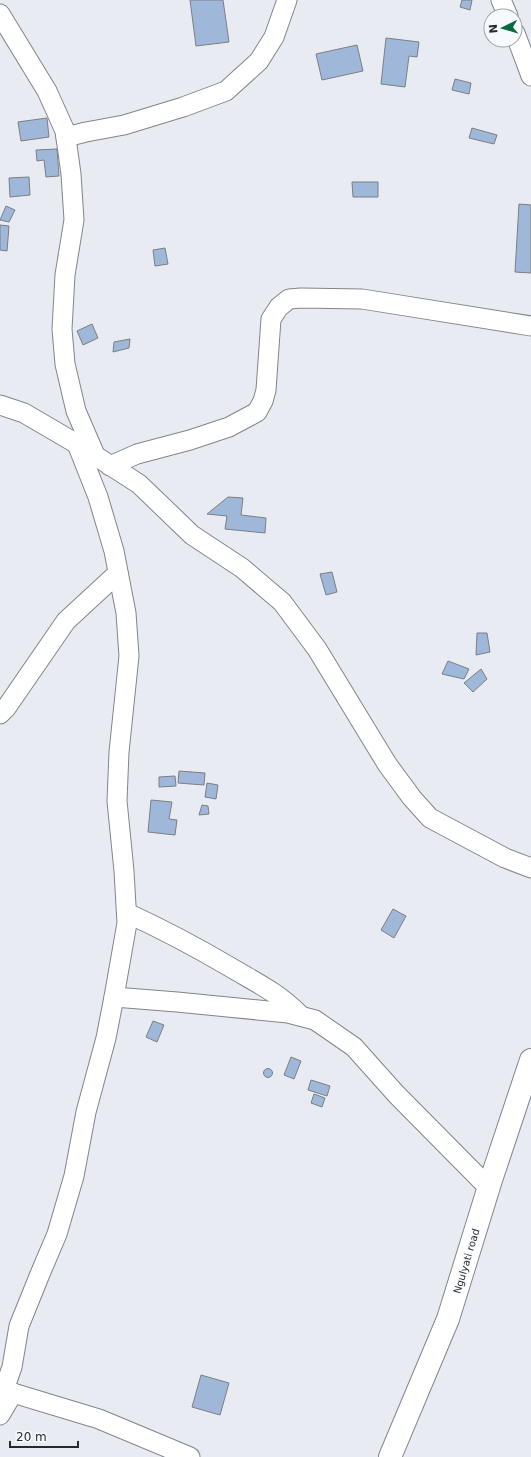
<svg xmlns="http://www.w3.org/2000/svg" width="531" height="1457" viewBox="0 0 531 1457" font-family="'DejaVu Sans',sans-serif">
  <rect width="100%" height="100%" fill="#e8ecf2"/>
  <g fill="#9fb8d9" stroke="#7b7f83">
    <polygon points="190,0 223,0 229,42 196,46"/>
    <polygon points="462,0 472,0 470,10 460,7"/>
    <polygon points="386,38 419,42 417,57 409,56 405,87 381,84"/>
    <polygon points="357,45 363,71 322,80 316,54"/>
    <polygon points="455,79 471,83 469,94 452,90"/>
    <polygon points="47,118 49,137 21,141 18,122"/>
    <polygon points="472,128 497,135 494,144 469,138"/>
    <polygon points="57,149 59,176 46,177 44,160 37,161 36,150"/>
    <polygon points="29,177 30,195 10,197 9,178"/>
    <polygon points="352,182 378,182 378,197 353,197"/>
    <polygon points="519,204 531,205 531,273 515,272"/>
    <polygon points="6,206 15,210 9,222 0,220"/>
    <polygon points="0,225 9,226 7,251 0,250"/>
    <polygon points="165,248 168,264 155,266 153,250"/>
    <polygon points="92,324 98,338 83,345 77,331"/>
    <polygon points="130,339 129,348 113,352 114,342"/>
    <polygon points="228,497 243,498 241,515 266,518 265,533 225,529 227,516 207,514"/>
    <polygon points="332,572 337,592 326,595 320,574"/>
    <polygon points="477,633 487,633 490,652 476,655"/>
    <polygon points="448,661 469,669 464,679 442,674"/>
    <polygon points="481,669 487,679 473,692 464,683"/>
    <polygon points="179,771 205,773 204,785 178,783"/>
    <polygon points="175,776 176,786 159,787 159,777"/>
    <polygon points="207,783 218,785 216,799 205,797"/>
    <polygon points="151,800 172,802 169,819 177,820 175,835 148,832"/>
    <polygon points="202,805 208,806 209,814 199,815"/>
    <polygon points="393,909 406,916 394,938 381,930"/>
    <polygon points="153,1021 164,1025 157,1042 146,1037"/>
    <polygon points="291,1057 301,1061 294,1079 284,1075"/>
    <circle cx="268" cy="1073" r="4.5"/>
    <polygon points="311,1080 330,1086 327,1096 308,1090"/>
    <polygon points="314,1094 325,1098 322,1107 311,1103"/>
    <polygon points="201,1375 229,1383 220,1415 192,1407"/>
  </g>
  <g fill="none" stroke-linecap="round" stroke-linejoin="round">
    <g stroke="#81858a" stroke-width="21">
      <g id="minor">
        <polyline points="501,0 508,16"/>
        <polyline points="0,14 47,91 65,131 71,174 74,220 65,275 62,329 65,364 76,411 95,455"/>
        <polyline points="515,33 531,76"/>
        <polyline points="66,137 86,132 124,125 183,107 226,91 259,61 274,37 287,0"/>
        <polyline points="0,405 24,413 77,444 139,484 192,535 242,568 282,602 317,649 387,764 412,798 430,818 505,858 531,868"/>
        <polyline points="110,466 137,454 190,440 229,427 257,412 263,401 266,390 271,319 279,307 289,299 301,298 362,299 531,326"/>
        <polyline points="0,714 6,708 66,621 118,573"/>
        <path d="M127 913C162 929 196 947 230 967 257 983 277 992 300 1015"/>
        <polyline points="114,997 177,1002 288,1013 315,1020 354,1047 396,1094 489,1188"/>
        <polyline points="0,1389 99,1419 190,1457"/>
        <polyline points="4,1390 12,1367 19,1326 40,1274 57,1234 74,1176 86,1112 106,1038 114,997 127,923 124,871 117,801 119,752 129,656 126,613 114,551 98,497 77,444"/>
        <polyline points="0,1415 13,1393"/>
      </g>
    </g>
    <g stroke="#81858a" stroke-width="24">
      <polyline id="secondary" points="390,1457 448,1319 491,1180 531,1060"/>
    </g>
    <use href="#minor" stroke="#fff" stroke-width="19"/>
    <use href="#secondary" stroke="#fff" stroke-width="22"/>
  </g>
  <g text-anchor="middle" stroke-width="3" stroke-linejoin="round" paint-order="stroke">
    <g font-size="10" fill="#27292a" stroke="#f6faff">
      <text transform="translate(466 1261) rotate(-73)" y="4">Ngulyati road</text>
    </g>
  </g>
  <g transform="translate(503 28) rotate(265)"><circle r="19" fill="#f6faff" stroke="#a3a6aa"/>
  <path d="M0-3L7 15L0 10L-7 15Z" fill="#0a6a3e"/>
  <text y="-6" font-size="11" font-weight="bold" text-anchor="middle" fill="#27292a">N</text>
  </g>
  <path d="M10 1441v6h68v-6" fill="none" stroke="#27292a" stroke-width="2"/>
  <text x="16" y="1441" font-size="12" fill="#27292a" stroke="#f6faff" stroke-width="3" paint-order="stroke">20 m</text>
</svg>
